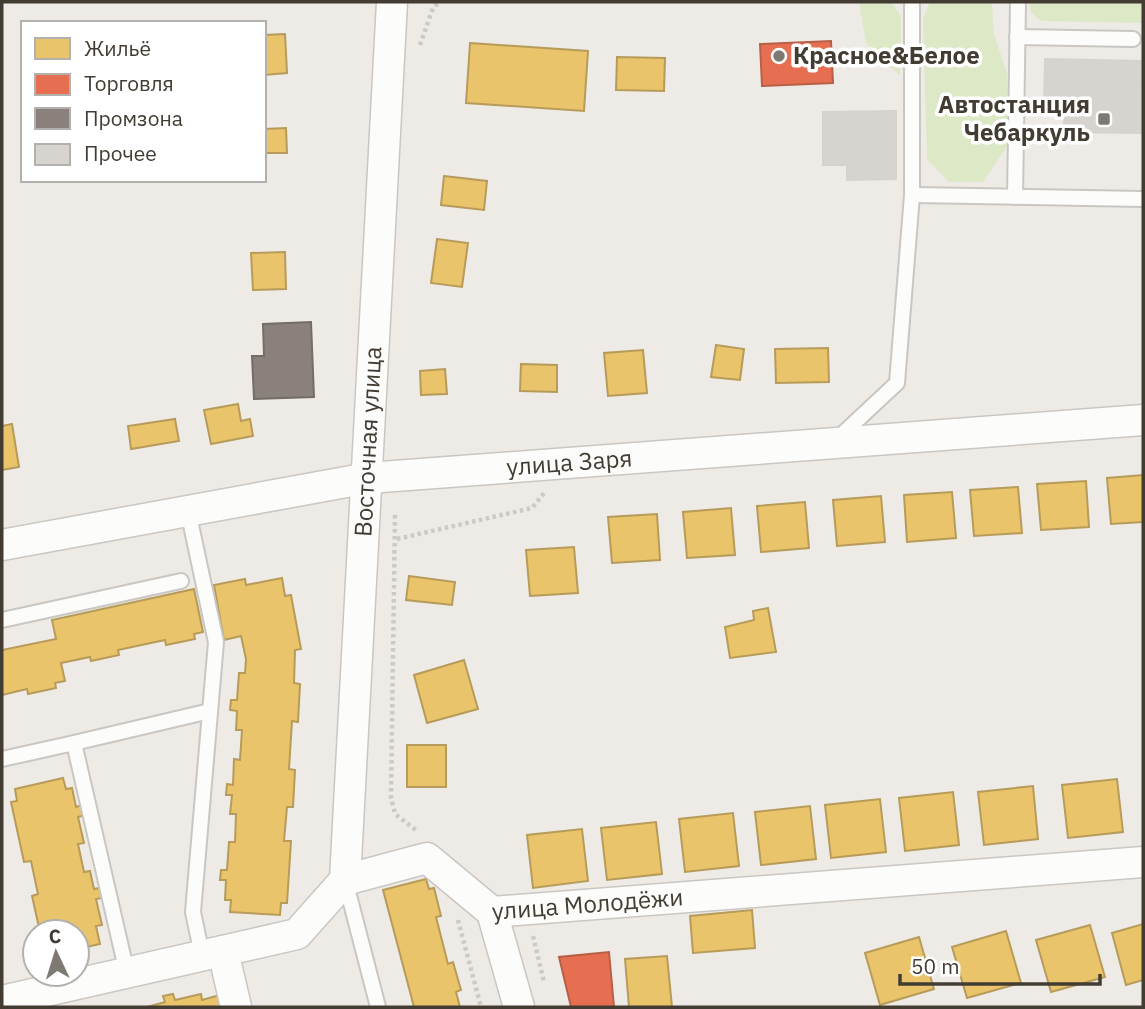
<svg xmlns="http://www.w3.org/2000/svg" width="1145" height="1009" viewBox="0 0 1145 1009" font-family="'IBM Plex Sans',sans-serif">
  <rect width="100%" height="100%" fill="#eeebe6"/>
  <g fill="#dde8c6">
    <polygon points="859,2 891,2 901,16 900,76 866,43"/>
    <polygon points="930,2 992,2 994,34 1007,74 1008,145 983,182 949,182 927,159 923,19"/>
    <polygon points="1029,2 1143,2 1143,23 1041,21 1031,12"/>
  </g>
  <g fill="#e9c46a" stroke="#b79b5a" stroke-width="2">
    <polygon points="285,34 287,73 264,75 264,35"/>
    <polygon points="470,43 588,51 584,111 466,103"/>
    <polygon points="617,57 665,58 664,91 616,90"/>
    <polygon points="286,128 287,153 264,153 264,129"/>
    <polygon points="444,176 487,181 484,210 441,205"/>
    <polygon points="437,239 468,243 462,287 431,283"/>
    <polygon points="285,252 286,289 253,290 251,253"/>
    <polygon points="716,345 744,349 740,380 711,377"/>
    <polygon points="828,348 829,382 776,383 775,349"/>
    <polygon points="643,350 647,393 608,396 604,353"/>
    <polygon points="521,364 557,365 557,392 520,391"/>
    <polygon points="445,369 447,394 421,395 420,371"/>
    <polygon points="238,404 241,421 250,419 253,436 211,444 204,410"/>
    <polygon points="175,419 179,441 131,449 128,426"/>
    <polygon points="12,424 19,467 2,470 2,426"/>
    <polygon points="1143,475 1143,522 1111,524 1107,478"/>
    <polygon points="1086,481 1089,527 1041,530 1037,484"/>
    <polygon points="1018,487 1022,533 974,536 970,490"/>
    <polygon points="952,492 956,538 907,542 904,495"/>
    <polygon points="881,496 885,542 837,546 833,500"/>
    <polygon points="805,502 809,548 761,552 757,506"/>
    <polygon points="731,508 735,555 687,558 683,512"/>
    <polygon points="657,514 660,560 612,563 608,517"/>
    <polygon points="574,547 578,593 530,596 526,550"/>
    <polygon points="409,576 455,582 452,605 406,600"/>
    <polygon points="282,578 285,596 291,595 301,649 295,650 294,683 300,684 298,722 292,721 289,769 295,770 293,807 287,807 284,841 291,841 287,903 281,903 280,915 230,912 231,900 225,900 226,880 220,880 221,870 227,870 229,842 235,842 236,814 230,814 232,795 226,795 227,784 233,785 234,759 240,760 242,730 236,730 237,711 230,710 231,700 237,700 239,673 245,673 246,659 241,636 224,640 214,585 245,579 246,585"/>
    <polygon points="194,589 203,632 194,634 195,639 166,645 165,640 118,650 119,655 91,661 90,657 61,663 65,681 55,683 56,688 28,694 27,689 2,695 2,650 56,639 52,620"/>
    <polygon points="768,608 776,652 730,658 725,627 754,620 753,611"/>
    <polygon points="464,660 478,709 427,723 414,675"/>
    <rect x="407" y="745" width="39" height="42"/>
    <polygon points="63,778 66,789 72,788 76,807 82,805 85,815 78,817 84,843 78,844 84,872 90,871 94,889 100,888 102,898 96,899 102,925 96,926 100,944 77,949 77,932 40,932 32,896 38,894 31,861 24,862 11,802 17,801 15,789"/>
    <polygon points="1117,779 1123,832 1068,838 1062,785"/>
    <polygon points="1033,786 1038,839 984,845 978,792"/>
    <polygon points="953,792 959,845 905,851 899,798"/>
    <polygon points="880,799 886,852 831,858 825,805"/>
    <polygon points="810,806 816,859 761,865 755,812"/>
    <polygon points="733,813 739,866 685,872 679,819"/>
    <polygon points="656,822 662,874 607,880 601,828"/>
    <polygon points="582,829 588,881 533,888 527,835"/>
    <polygon points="426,879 429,889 434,888 441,916 436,917 448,964 453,962 461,990 456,992 460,1007 414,1007 383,890"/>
    <polygon points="752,910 755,948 693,953 690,916"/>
    <polygon points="1143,924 1143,980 1126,985 1112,933"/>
    <polygon points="1090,925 1105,977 1051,992 1036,940"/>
    <polygon points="1006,931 1021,983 967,998 952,947"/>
    <polygon points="919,937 934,989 880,1005 865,953"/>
    <polygon points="667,956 672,1007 629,1007 625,959"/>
    <polygon points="173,994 175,1000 201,994 202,1000 220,995 223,1007 147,1007 165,1002 163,996"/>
  </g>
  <g fill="#e76f51" stroke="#b66048" stroke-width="2">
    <polygon points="831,41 833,83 762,86 760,44"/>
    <polygon points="609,952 614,1007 571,1007 559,957"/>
  </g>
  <polygon fill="#8a817c" stroke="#746c66" stroke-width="2" points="311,322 314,397 254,399 252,356 264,356 263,324"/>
  <g fill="#d7d4cf" stroke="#d6d2cc" stroke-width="2">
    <polygon points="1045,59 1143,61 1143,82 1065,81 1065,106 1044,106"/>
    <polygon points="1065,81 1143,82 1143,133 1064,132"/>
    <polygon points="896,111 896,179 847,180 847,165 823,165 823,112"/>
  </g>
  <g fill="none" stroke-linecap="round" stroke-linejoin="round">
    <g stroke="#cac7c2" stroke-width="18">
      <g id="lane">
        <polyline points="1017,37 1133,39"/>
        <polyline points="912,195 1143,199"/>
        <polyline points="1015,197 1018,2"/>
        <polyline points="836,440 897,383 912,195 912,2"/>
        <polyline points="188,511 216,642 193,912 202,955"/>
        <polyline points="2,620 181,581"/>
        <polyline points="74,743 210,711"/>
        <polyline points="2,759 74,743 127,973"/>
        <polyline points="345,880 378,1007"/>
      </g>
    </g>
    <g stroke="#cac7c2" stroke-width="33">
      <g id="street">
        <path id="s1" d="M2 545 368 478 1143 420"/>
        <path id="s2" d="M345 880 392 2"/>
        <polyline points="492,912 519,1007"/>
        <polyline points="223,951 236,1007"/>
        <path id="s3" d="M2 1001 297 934 345 880 427 858 492 912 1143 862"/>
      </g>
    </g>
    <g stroke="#cccac6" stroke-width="4.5" stroke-dasharray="3.5 3.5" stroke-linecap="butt">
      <polyline points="420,45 433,8 439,2"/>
      <polyline points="395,515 391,797 395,814 417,831"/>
      <polyline points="397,539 532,508 545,492"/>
      <polyline points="458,920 481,1007"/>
      <polyline points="533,936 544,982"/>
    </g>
    <use href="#lane" stroke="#fcfcfb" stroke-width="14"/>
    <use href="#street" stroke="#fcfcfb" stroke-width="30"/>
  </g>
  <g fill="#7e7972" stroke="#fff" stroke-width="2.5">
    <circle cx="779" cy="56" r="7"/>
    <rect x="1097" y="112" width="14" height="14" rx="3.5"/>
  </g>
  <g text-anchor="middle" stroke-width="7" stroke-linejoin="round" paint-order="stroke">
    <g font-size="24" font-weight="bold" fill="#423c33" stroke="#fff" text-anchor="start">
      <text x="793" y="64">Красное&amp;Белое</text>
      <text x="1090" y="113" text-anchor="end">Автостанция<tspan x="1090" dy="28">Чебаркуль</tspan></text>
    </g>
    <g font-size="24" fill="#423c33" stroke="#fff">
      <text dy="8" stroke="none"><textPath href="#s2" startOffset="439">Восточная улица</textPath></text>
      <text dy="8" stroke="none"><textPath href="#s1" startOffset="574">улица Заря</textPath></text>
      <text dy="8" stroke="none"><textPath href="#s3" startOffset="640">улица Молодёжи</textPath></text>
    </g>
  </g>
  <rect width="1145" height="1009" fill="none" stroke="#423c33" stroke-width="7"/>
  <rect x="21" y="21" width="245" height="161" fill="#ffffff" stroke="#b3b1ad" stroke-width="2"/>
  <rect x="35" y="38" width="35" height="21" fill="#e9c46a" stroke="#b3b1ad" stroke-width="2"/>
  <text x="84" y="56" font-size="21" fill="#423c33">Жильё</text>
  <rect x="35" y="74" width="35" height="21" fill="#e76f51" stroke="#b3b1ad" stroke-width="2"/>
  <text x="84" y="91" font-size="21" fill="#423c33">Торговля</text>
  <rect x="35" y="108" width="35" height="21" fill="#8a817c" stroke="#b3b1ad" stroke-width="2"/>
  <text x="84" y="126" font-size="21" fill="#423c33">Промзона</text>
  <rect x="35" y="144" width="35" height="21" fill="#d7d4cf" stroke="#b3b1ad" stroke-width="2"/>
  <text x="84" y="161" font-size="21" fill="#423c33">Прочее</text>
  <g transform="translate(56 953) rotate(356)"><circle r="33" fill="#ffffff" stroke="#b3b1ad" stroke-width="2"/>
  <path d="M0-5L12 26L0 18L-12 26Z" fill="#7e7972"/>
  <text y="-10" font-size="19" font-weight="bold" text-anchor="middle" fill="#423c33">С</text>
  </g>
  <path d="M900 974v10h200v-10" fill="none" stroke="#423c33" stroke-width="3.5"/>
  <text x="911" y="974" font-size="21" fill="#423c33" stroke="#ffffff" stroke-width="5" paint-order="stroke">50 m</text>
</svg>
